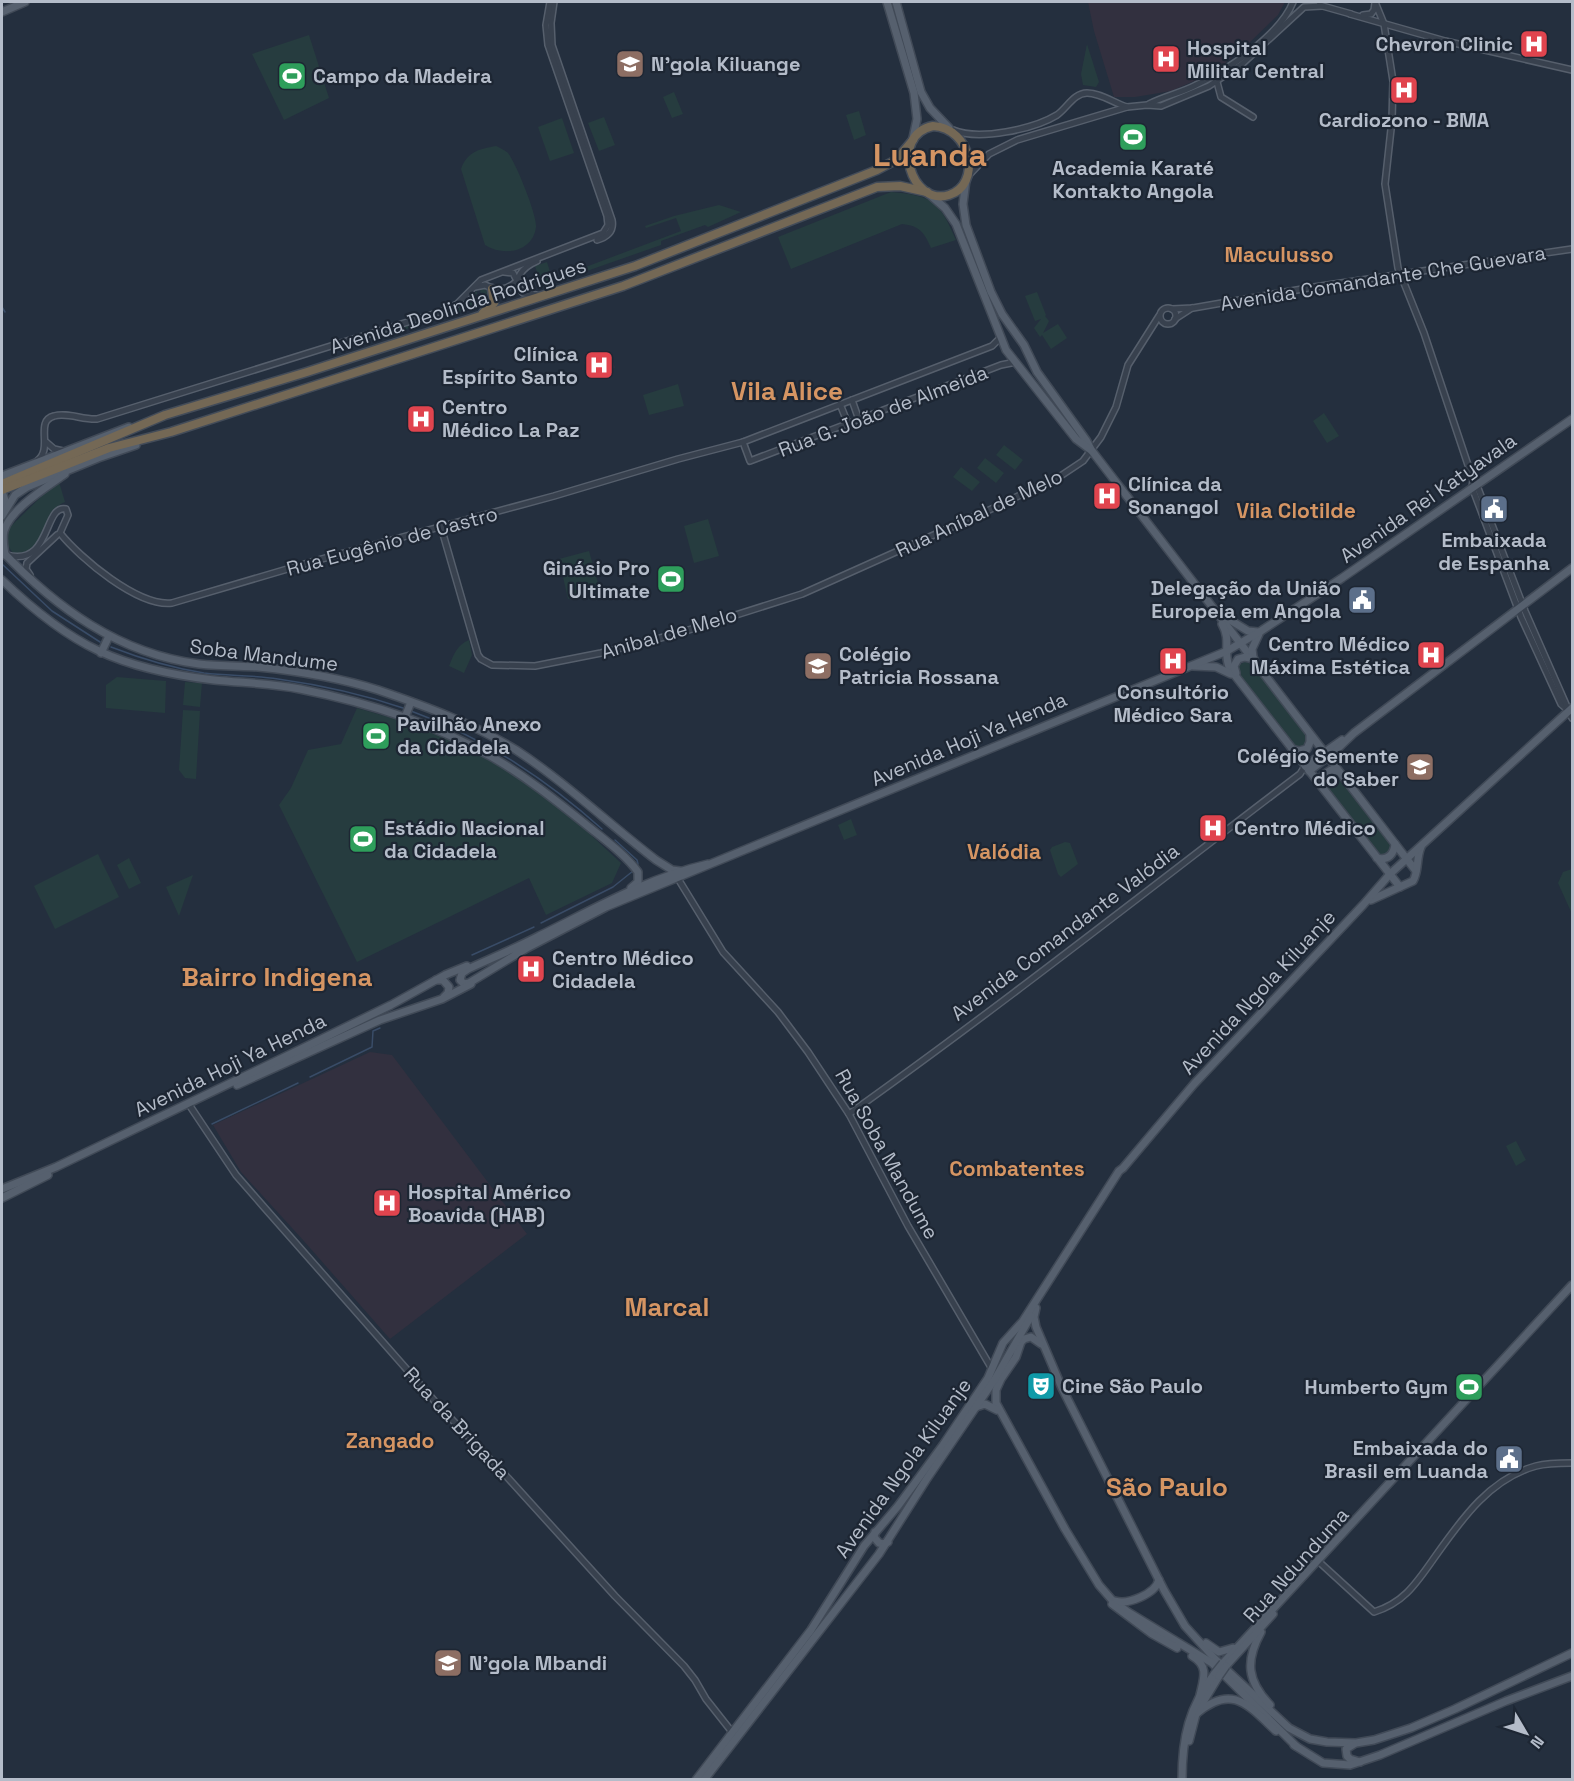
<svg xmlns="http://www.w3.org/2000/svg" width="1574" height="1781" viewBox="0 0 1574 1781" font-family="'Space Grotesk',sans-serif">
  <rect width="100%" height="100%" fill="#242f3e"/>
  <g fill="#32303f">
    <polygon points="1088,2 1285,2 1278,15 1246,46 1213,73 1171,91 1135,97 1114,97 1094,31"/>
    <polygon points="611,354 615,368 588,376 584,362"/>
    <polygon points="370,1052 392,1055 527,1234 390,1339 303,1240 241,1172 213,1125"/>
  </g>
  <g fill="#263c3f">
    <polygon points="309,35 329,98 284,120 252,54"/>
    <polygon points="1087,44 1099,82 1096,87 1083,85 1081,74"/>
    <polygon points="674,92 683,114 672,118 663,97"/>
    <polygon points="859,111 866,135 854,140 846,115"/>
    <polygon points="604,117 615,145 599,151 588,123"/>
    <polygon points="562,118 574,153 550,161 538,127"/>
    <path d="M496 146C500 148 505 150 508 153 516 163 537 215 536 227 533 252 504 257 485 245L461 169C467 152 479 149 496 146Z"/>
    <path d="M891 192C934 196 939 201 956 240L931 248C924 232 920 226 902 224L791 269 778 237Z"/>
    <polygon points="719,205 741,212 708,227 705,225 661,241 661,245 584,272 583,268 681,231 676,218 646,228 645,226 674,216"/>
    <polygon points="547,262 553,281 541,284 535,266"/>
    <polygon points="480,289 485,289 490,292 491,302 384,336 395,330 458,309 477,291 477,294 474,295 476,302 489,298 488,294 481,296"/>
    <polygon points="1037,292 1046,315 1045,316 1049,321 1043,333 1058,324 1067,338 1051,349 1042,335 1040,337 1034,328 1041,319 1035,321 1025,296"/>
    <polygon points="678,384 684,406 649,415 643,395"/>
    <polygon points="1324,413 1339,436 1327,443 1313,421"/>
    <polygon points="1004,445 1023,460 1015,470 996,455"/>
    <polygon points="985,458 1004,473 996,483 977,468"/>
    <polygon points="961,467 980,482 972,491 953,477"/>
    <path d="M59 482 65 502C37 514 52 556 14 554 6 546 5 537 10 527L43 495Z"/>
    <polygon points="708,519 719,556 694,563 684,526"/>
    <polygon points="589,551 600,590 568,599 559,559"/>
    <path d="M469 640 472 655 464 673 449 666C454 654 457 645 469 640Z"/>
    <polygon points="1246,661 1253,666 1307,736 1306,746 1302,748 1294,746 1238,673 1239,665"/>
    <polygon points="117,677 166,681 165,713 106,708 106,685"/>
    <polygon points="185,682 202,683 200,707 183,705"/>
    <polygon points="357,708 413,724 475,751 535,788 565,811 621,863 612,883 546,915 529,878 357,962 279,805 291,788 308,750 341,744"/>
    <polygon points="183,710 200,711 196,779 185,778 179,770"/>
    <polygon points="1328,775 1336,776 1391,844 1392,847 1387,855 1378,854 1323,786 1323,781"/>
    <polygon points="851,819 857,835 844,840 838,825"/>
    <polygon points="1065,842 1070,843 1078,864 1061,877 1058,874 1050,850 1052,847"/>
    <polygon points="98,854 119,897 55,929 34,886"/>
    <polygon points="129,858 141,883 129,889 117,865"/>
    <polygon points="1572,869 1572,914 1558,883 1563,872"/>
    <polygon points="193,875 179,916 166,887"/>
    <polygon points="1516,1141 1526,1160 1516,1166 1506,1146"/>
  </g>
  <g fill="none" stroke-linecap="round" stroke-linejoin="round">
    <g stroke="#394c67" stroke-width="1.5">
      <polyline points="2,307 5,312"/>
      <polyline points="2,564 52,611 100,642"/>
      <path d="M111 647C142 659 172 668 204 673 229 676 253 675 278 679 321 685 362 694 403 708"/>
      <path d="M411 711C483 737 545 778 602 829"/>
      <polyline points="615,840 637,860 638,864"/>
      <polyline points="541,923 613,887 633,871"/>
      <polyline points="472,955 534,927"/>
      <polyline points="310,1077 372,1047 373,1031 380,1028"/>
      <polyline points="212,1124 298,1083"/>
    </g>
    <g stroke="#565f6c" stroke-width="8">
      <g id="minor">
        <path d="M554 2 551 23 552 45 612 220C614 231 607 237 597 240"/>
        <polyline points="1375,2 1384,24 1393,81 1392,120 1385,184 1398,268 1424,333 1473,480 1472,487 1521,617 1561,704 1569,711"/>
        <polyline points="1319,5 1351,14"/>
        <polyline points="1350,14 1445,41 1572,70"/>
        <polyline points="1363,15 1371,14 1374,10 1375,3"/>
        <polyline points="1217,82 1221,97 1253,117"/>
        <path d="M1149 104C1164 96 1181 93 1196 85 1227 71 1281 34 1293 2"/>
        <path d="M953 130C979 141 1034 129 1057 115 1067 108 1074 93 1087 93 1101 93 1114 103 1127 107"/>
        <polyline points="969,175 989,154 1017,140 1127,107 1147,105 1161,106 1209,86 1242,64 1304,7 1322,6"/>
        <path d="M475 287 485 285C498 291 506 291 517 281L513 273 504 272"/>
        <path d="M536 295 523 293C511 279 523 267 537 261"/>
        <circle cx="1168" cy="316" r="8"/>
        <polyline points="1172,309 1193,308 1314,287 1572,249"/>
        <polyline points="1175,319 1192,308"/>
        <polyline points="852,400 859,420"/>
        <polyline points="840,404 848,424"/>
        <polyline points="46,442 54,449 63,451"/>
        <polyline points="743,442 750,461 1001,365 1016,362"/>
        <path d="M37 461C54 449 34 421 54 416 67 412 83 420 97 419L443 311 457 304 481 280 603 233 608 225 607 216 548 45 546 25 550 2"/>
        <polyline points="1476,483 1525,611 1572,718"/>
        <polyline points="441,527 478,655 481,659 492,665 535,666 601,653 676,634 802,594 985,512 1062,475 1083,461 1101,437 1116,407 1128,365 1159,316"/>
        <path d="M60 533C80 558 138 607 172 603L318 560 554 496 678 459 743 442 992 346 1001 337"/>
        <path d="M7 555C52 567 43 504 66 509L68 515 60 533"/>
        <polyline points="30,575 26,569 27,563 57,535"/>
        <polyline points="677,877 723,952 778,1012 808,1052 849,1114 908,1226 992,1369"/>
        <polyline points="190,1106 236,1175 263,1206 439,1406 508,1478 615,1596 684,1666 695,1680 706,1699 732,1732"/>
        <path d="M849 1114C1002 1005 1150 888 1300 774L1305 766"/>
        <path d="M1317 1560 1374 1612C1403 1603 1415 1585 1432 1561 1459 1523 1488 1479 1536 1466 1547 1463 1561 1463 1572 1463"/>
      </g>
    </g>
    <g stroke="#414a57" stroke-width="10">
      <g id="major">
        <polyline points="887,2 914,93 917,119 913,138"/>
        <polyline points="896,2 921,92 930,108 949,128"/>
        <polyline points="2,12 25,2"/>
        <polyline points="966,180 963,204 966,225 991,292 1002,314 1024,345 1037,372 1086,440 1092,451 1416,871"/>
        <polyline points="929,194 945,208 956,224 1006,350 1076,439 1092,451"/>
        <polyline points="2,476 129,427"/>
        <polyline points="2,492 5,500 4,510"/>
        <polyline points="2,516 15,495 27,487 98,458 136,445"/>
        <path d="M2 551C55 607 119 654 199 664 218 666 238 666 258 667 298 671 340 678 378 690 425 706 474 724 516 750 565 782 609 824 656 860L672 870 680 871"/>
        <path d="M5 555C4 547 2 539 4 531 10 509 47 487 65 474"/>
        <path d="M2 580C71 646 119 669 214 680 243 683 272 683 300 689 366 702 433 723 492 757 525 776 554 799 584 823 602 838 624 853 638 872V882L631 888"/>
        <polyline points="1220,614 1248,631 1258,632"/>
        <path d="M1222 624C1232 641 1222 653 1230 669L1400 887"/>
        <polyline points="101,653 109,636"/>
        <polyline points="1253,657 1252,649 1259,634"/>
        <polyline points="1193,666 1216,667 1231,674"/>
        <polyline points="1236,673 1234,666 1238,659 1245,657 1254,659"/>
        <polyline points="405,717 411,702"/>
        <polyline points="1292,749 1299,751 1307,749 1310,742 1310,735"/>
        <polyline points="1305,766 1342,740"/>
        <polyline points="1309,771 1333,753 1354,733 1572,568"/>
        <polyline points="1320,784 1323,775 1331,770 1337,771"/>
        <path d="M1377 858C1388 861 1394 854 1395 844"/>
        <path d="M708 864C647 878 594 909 539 936 516 948 492 958 468 969L462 973 460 980 464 984 469 983 527 948 606 907 1227 651 1261 631 1342 578 1572 419"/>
        <path d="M1371 900 1413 881C1419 871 1416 858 1421 847"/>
        <polyline points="436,980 443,980 449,987 448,993 444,997"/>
        <polyline points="237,1085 380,1020 442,999 471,984"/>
        <polyline points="2,1189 56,1167 297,1051 391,1005 445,975 467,966"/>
        <polyline points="2,1198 48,1175"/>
        <polyline points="1036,1308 1034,1317 1036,1327 1062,1388 1164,1590 1185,1626 1215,1659 1289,1728 1310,1739 1327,1742 1356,1743 1374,1740 1411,1728 1455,1709 1572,1653"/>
        <polyline points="1041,1344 1031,1337 1024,1339 1021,1342 1016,1357 1001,1379 996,1390 996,1403 1065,1529 1099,1585 1112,1600 1128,1612 1212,1663 1296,1746"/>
        <polyline points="976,1407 985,1404 997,1410"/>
        <polyline points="875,1532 874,1537 879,1543 884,1544 888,1542"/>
        <path d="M1115 1601C1128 1605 1155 1594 1159 1580"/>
        <polyline points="1112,1604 1152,1634 1177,1648"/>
        <path d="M1261 1632C1245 1661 1247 1681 1270 1705"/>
        <polyline points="1206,1643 1219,1652 1233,1648"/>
        <path d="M1192 1656C1209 1666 1204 1678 1200 1695"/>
        <polyline points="1223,1663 1572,1285"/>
        <polyline points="1226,1666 1273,1614"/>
        <path d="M1196 1714C1232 1683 1248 1705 1276 1731"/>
        <polyline points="1189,1741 1196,1714 1219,1676"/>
        <polyline points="1354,1744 1346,1749 1347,1756 1350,1759 1360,1762"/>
        <polyline points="1294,1745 1323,1763 1350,1765 1380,1755 1506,1701 1572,1676"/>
        <polyline points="696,1780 811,1630 864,1546 898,1506 943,1445 988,1378 1003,1343 1023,1321 1119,1171 1123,1168 1194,1084 1363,905 1390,874 1572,708"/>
        <polyline points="704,1780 879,1554 926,1480 995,1379 1031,1316"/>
        <path d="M1182 1780C1182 1737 1189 1707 1215 1673"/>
      </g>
    </g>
    <g stroke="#434c59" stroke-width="11">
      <g id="highway">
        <path d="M933 126C972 128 982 185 949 195 911 207 889 135 933 126Z"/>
        <polyline points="483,313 494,303 492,289"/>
        <polyline points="2,484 165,415 307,372 635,266 877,170 896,160 913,140"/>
        <polyline points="2,490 109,448 171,432 623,286 877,187 900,186 927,192"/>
      </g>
    </g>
    <use href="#minor" stroke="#38414e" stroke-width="5"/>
    <use href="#major" stroke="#56606e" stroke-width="7"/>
    <use href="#highway" stroke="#746855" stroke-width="8"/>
    <g stroke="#414a57" stroke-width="10" stroke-linecap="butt">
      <g id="major-bridge">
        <polyline points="1215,1673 1223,1663"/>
        <polyline points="1219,1676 1226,1666"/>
      </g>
    </g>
    <use href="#major-bridge" stroke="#56606e" stroke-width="7"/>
  </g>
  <defs>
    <g id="hospital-square" transform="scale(1.5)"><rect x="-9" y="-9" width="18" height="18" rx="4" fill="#e0444e" stroke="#1d2633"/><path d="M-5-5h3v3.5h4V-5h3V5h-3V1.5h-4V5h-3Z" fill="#fff"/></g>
    <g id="university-square" transform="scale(1.5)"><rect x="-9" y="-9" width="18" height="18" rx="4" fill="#8d6e63" stroke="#1d2633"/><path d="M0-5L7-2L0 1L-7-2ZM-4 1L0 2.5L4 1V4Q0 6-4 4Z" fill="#fff"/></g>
    <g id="stadium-square" transform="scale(1.5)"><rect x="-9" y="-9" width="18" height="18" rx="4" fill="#2e9e5b" stroke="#1d2633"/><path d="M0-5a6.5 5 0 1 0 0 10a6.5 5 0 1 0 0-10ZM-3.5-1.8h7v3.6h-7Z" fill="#fff"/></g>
    <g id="civic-square" transform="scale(1.5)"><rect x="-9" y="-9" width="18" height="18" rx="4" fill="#5c6f8a" stroke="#1d2633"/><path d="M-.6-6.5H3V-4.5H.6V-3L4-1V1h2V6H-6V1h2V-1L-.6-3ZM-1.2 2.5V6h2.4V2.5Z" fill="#fff"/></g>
    <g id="theatre-square" transform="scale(1.5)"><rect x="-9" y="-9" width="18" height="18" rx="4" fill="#0f9aa8" stroke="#1d2633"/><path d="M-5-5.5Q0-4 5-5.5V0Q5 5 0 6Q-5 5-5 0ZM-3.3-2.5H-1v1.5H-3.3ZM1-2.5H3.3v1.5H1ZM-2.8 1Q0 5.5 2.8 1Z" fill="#fff"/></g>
  </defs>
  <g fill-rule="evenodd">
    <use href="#hospital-square" x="1534" y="44"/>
    <use href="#hospital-square" x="1166" y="59"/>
    <use href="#university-square" x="630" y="64"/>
    <use href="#stadium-square" x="292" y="76"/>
    <use href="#hospital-square" x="1404" y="90"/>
    <use href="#stadium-square" x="1133" y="137"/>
    <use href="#hospital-square" x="599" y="365"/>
    <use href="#hospital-square" x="421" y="419"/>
    <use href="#hospital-square" x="1107" y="496"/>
    <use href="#civic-square" x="1494" y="509"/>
    <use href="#stadium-square" x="671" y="579"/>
    <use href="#civic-square" x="1362" y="600"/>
    <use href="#hospital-square" x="1431" y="655"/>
    <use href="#hospital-square" x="1173" y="661"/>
    <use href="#university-square" x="818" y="666"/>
    <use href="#stadium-square" x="376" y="736"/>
    <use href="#university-square" x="1420" y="767"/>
    <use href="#hospital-square" x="1213" y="828"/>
    <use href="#stadium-square" x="363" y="839"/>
    <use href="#hospital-square" x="531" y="969"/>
    <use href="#hospital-square" x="387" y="1203"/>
    <use href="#theatre-square" x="1041" y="1386"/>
    <use href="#stadium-square" x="1469" y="1387"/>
    <use href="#civic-square" x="1509" y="1459"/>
    <use href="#university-square" x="448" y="1663"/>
  </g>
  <g text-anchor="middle" stroke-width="4.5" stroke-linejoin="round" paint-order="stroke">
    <g font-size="20" font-weight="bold" fill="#b4bcc9" stroke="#1d2633" text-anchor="start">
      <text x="1513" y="51" text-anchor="end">Chevron Clinic</text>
      <text x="1187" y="55">Hospital<tspan x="1187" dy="23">Militar Central</tspan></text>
      <text x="651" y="71">N'gola Kiluange</text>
      <text x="313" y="83">Campo da Madeira</text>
      <text x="1404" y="127" text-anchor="middle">Cardiozono - BMA</text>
      <text x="1133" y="175" text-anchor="middle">Academia Karaté<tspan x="1133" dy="23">Kontakto Angola</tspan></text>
      <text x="578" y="361" text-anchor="end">Clínica<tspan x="578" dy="23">Espírito Santo</tspan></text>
      <text x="442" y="414">Centro<tspan x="442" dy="23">Médico La Paz</tspan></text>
      <text x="1128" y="491">Clínica da<tspan x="1128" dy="23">Sonangol</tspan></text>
      <text x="1494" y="547" text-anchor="middle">Embaixada<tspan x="1494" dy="23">de Espanha</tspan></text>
      <text x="650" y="575" text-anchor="end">Ginásio Pro<tspan x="650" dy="23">Ultimate</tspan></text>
      <text x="1341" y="595" text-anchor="end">Delegação da União<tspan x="1341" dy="23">Europeia em Angola</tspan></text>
      <text x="1410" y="651" text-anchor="end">Centro Médico<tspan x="1410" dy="23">Máxima Estética</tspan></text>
      <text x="839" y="661">Colégio<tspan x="839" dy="23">Patricia Rossana</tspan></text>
      <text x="1173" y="699" text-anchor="middle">Consultório<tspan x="1173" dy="23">Médico Sara</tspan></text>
      <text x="397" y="731">Pavilhão Anexo<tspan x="397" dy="23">da Cidadela</tspan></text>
      <text x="1399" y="763" text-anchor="end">Colégio Semente<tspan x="1399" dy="23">do Saber</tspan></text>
      <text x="384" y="835">Estádio Nacional<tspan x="384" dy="23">da Cidadela</tspan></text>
      <text x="1234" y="835">Centro Médico</text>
      <text x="552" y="965">Centro Médico<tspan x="552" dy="23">Cidadela</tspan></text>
      <text x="408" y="1199">Hospital Américo<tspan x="408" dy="23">Boavida (HAB)</tspan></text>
      <text x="1062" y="1393">Cine São Paulo</text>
      <text x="1448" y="1394" text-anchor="end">Humberto Gym</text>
      <text x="1488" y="1455" text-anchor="end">Embaixada do<tspan x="1488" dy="23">Brasil em Luanda</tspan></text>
      <text x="469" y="1670">N'gola Mbandi</text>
    </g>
    <g font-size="20" fill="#b4bcc9" stroke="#1d2633">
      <text transform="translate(1383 278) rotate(-9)" y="7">Avenida Comandante Che Guevara</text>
      <text transform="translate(458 306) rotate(-18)" y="7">Avenida Deolinda Rodrigues</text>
      <text transform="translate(883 411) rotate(-21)" y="7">Rua G. João de Almeida</text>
      <text transform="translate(1428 498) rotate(-35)" y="7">Avenida Rei Katyavala</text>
      <text transform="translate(979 513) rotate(-25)" y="7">Rua Aníbal de Melo</text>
      <text transform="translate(392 541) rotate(-15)" y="7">Rua Eugênio de Castro</text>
      <text transform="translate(669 633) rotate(-16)" y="7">Anibal de Melo</text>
      <text transform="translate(264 655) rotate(7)" y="7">Soba Mandume</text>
      <text transform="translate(969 739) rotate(-23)" y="7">Avenida Hoji Ya Henda</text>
      <text transform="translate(1065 932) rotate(-37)" y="7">Avenida Comandante Valódia</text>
      <text transform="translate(1258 992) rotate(-47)" y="7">Avenida Ngola Kiluanje</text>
      <text transform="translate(230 1065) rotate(-26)" y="7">Avenida Hoji Ya Henda</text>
      <text transform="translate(887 1154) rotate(61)" y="7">Rua Soba Mandume</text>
      <text transform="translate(457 1423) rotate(47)" y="7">Rua da Brigada</text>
      <text transform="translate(903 1468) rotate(-54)" y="7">Avenida Ngola Kiluanje</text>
      <text transform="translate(1296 1565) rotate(-48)" y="7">Rua Ndunduma</text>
    </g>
    <g font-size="21" font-weight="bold" fill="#d59563" stroke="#1d2633">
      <text x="1279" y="262">Maculusso</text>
      <text x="1296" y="518">Vila Clotilde</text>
      <text x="1004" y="859">Valódia</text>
      <text x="1017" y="1176">Combatentes</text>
      <text x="390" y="1448">Zangado</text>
    </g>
    <g font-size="26" font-weight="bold" fill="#d59563" stroke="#1d2633">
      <text x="787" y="400">Vila Alice</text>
      <text x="277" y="986">Bairro Indigena</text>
      <text x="667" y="1316">Marcal</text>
      <text x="1167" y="1496">São Paulo</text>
    </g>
    <g font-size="32" font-weight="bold" fill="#d59563" stroke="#1d2633">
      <text x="930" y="166">Luanda</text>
    </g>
  </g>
  <rect width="1574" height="1781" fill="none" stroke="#b4bcc9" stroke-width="6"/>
  <g transform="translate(1526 1733) rotate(129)" stroke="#1d2633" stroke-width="4.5" paint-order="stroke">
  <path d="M0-4.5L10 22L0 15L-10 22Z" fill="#b4bcc9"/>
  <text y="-9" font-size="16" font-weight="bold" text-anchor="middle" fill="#b4bcc9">N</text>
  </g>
</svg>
